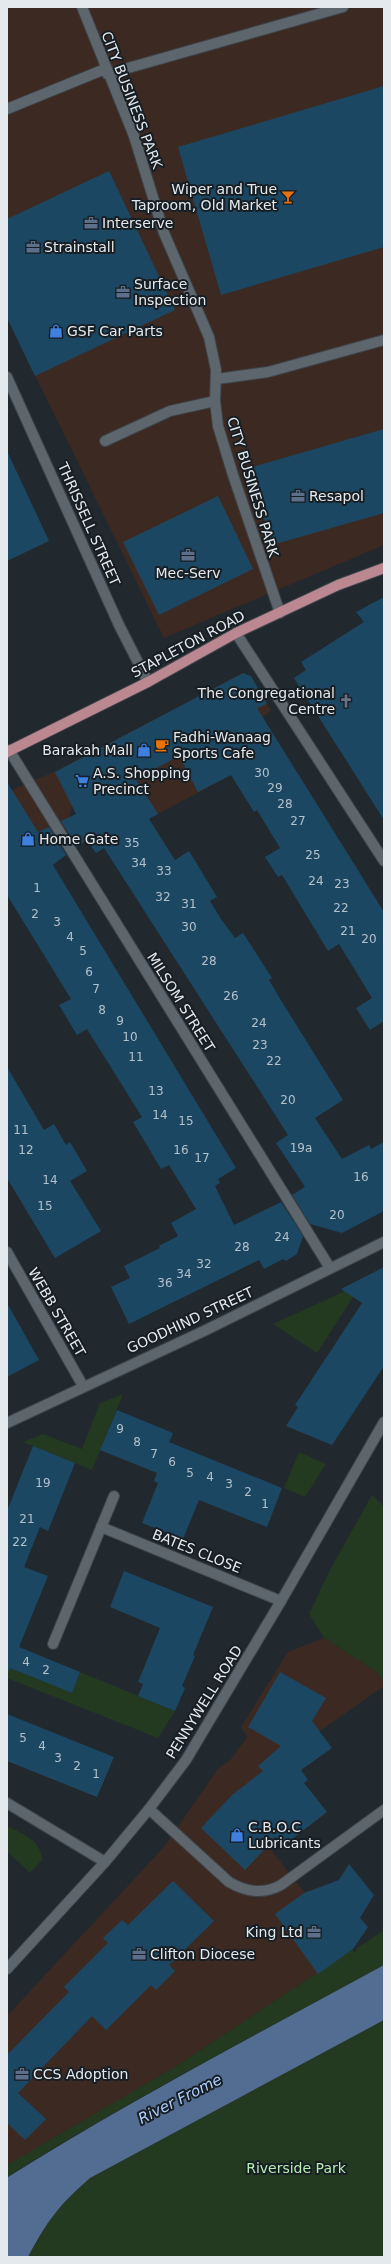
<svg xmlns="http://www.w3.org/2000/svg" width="391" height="2264" viewBox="0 0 391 2264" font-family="'DejaVu Sans',sans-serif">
  <rect width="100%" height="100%" fill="#21282e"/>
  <g fill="#3c2a22">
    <polygon points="7,7 384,7 384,545 164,638 7,318"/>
    <polygon points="243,673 271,710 262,718 233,774 158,814 72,805 57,862 7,792 58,770"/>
    <polygon points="324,1638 377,1672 384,1682 384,1686 297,1747 292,1758 323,1736 332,1748 301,1770 304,1783 327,1812 283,1846 268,1828 253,1823 272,1841 268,1846 305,1893 309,1890 352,1950 175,2067 7,2165 7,2016 163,1848 218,1769 231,1759 247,1737 241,1727 288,1652"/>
  </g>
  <g fill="#233a20">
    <polygon points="345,1291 353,1297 317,1353 273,1324"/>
    <polygon points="123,1394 92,1470 23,1442 43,1434 82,1449 100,1403"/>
    <polygon points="299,1452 326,1464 305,1497 284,1488"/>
    <polygon points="372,1495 384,1507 384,1682 377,1672 324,1638 309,1614 331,1568"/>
    <polygon points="7,1636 16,1647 25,1650 17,1671 72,1693 80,1672 175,1711 158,1738 7,1678"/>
    <path d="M7 1826C21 1833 42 1840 42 1860L30 1873 7 1851Z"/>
    <path d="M384 1930V1965C258 2034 129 2100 7 2177V2165L175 2067 352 1950 356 1953V1949Z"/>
    <path d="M384 2020V2257H28C47 2221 59 2205 90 2178Z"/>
  </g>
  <path fill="#536d92" d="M384 1965V2020L90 2178C59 2205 47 2221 28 2257H7L8 2177C130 2100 258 2034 384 1965Z"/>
  <g fill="#1c4763">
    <polygon points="384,86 384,247 221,295 178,147"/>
    <polygon points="109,171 175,310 35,376 7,318 7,219"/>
    <polygon points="384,429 384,513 272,545 249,468"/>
    <polygon points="7,451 49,541 7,561"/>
    <polygon points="218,496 253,569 159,615 123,542"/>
    <polygon points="384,597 384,820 294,678 306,670 301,662 364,622 356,612"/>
    <polygon points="243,673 251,676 267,704 257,708 384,912 384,1021 370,1030 356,1008 372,998 339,944 328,951 282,875 278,877 265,857 280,848 257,810 254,812 231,775 198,792 179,756 136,779 158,814 149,819 161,838 175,860 189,851 217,897 210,901 221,919 235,938 243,933 272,978 269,980 279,997 343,1100 315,1118 342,1159 369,1145 371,1149 384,1142 384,1211 342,1233 310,1224 292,1195 305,1187 276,1143 288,1135 104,848 96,853 87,840 77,847 61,821 76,814 55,772"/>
    <polygon points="7,782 38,832 49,827 66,855 53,865 236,1168 218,1179 220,1183 215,1186 234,1225 281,1202 303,1236 297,1254 286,1261 283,1259 264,1269 259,1260 129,1324 111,1287 130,1278 124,1266 160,1248 159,1246 178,1236 171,1223 196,1209 169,1165 161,1169 133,1122 142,1117 87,1029 77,1035 59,1005 71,999 7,895"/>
    <polygon points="7,1067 44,1130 54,1124 66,1145 70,1142 87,1171 70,1181 101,1231 55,1258 7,1178"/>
    <polygon points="384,1267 384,1366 332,1445 286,1426 298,1407 295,1405 362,1303 341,1289"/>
    <polygon points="7,1303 39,1360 7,1377"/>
    <polygon points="117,1410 173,1433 169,1442 282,1488 267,1527 199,1500 183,1539 142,1523 158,1483 154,1481 157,1473 100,1450"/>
    <polygon points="33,1446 75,1463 48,1531 40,1527 24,1567 48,1576 19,1647 80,1672 72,1693 10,1668 7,1674 7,1511"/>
    <polygon points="124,1571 213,1607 193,1655 195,1656 182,1686 185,1688 175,1711 138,1696 143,1684 138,1682 160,1628 110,1607"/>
    <polygon points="280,1672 326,1698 312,1721 332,1748 301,1770 308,1780 304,1783 327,1812 283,1846 276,1837 245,1870 201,1828 232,1795 263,1771 258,1766 281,1746 248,1727"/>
    <polygon points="7,1714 114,1757 97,1797 7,1761"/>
    <polygon points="349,1864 374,1895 360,1918 368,1927 353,1949 318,1974 275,1914 304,1893 339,1880"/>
    <polygon points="173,1881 214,1921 169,1965 175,1971 156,1990 151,1985 106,2030 92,2016 18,2093 46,2119 25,2140 7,2123 7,2055 69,1992 64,1987 108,1943 103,1938 122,1920 128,1925"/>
  </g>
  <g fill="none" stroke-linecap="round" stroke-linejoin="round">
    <g stroke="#3e454a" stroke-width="12">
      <g id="lane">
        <polyline points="107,74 343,7"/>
        <polyline points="7,109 105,69"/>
        <polyline points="217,379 268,372 384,340"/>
        <polyline points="105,441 170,411 215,401"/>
        <path d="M149 1809 229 1882C246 1892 263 1895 281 1885L384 1810"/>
      </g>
    </g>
    <g stroke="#3e454a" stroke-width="12">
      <g id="street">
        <polyline points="82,7 134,136 164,233 209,337 216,370 215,401 218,426 233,475 280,613"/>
        <polyline points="7,377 119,625 148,682"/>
        <polyline points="236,633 384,861"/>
        <polyline points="9,750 330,1268"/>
        <polyline points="7,1252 83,1386"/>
        <polyline points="7,1423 206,1330 384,1242"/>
        <polyline points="101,1527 281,1601"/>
        <polyline points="53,1644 114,1496"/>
        <polyline points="7,1803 105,1862"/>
        <polyline points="7,1969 105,1862 149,1809 186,1760 281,1601 384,1422"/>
      </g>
    </g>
    <g stroke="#3e454a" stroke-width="12">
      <polyline id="primary" points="7,752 148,682 236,633 338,585 384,568"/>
    </g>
    <use href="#lane" stroke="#5d666d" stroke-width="10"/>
    <use href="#street" stroke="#5d666d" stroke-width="10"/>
    <use href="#primary" stroke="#bb8790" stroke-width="10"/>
  </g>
  <defs>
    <g id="bar-bare" transform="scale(1.08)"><path d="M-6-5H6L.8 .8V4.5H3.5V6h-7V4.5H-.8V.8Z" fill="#e8710a" stroke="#171f24" stroke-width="2.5" paint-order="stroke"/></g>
    <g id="office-bare" transform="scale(1.08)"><path d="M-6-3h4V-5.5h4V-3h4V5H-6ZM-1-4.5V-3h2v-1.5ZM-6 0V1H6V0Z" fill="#5c6f8a" stroke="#171f24" stroke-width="2.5" paint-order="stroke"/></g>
    <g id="shop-bare" transform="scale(1.08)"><path d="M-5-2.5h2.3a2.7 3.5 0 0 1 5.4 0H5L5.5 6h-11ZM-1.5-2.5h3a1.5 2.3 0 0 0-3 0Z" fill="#3f7fe0" stroke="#171f24" stroke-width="2.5" paint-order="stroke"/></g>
    <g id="church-bare" transform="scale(1.08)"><path d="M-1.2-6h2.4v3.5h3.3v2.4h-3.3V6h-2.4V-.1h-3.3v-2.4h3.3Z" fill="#6b7280" stroke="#171f24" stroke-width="2.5" paint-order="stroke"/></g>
    <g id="cafe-bare" transform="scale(1.08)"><path d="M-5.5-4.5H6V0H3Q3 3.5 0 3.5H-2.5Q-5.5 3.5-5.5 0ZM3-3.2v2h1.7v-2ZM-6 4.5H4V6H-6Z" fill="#e8710a" stroke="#171f24" stroke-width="2.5" paint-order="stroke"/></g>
    <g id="supermarket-bare" transform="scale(1.08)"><path d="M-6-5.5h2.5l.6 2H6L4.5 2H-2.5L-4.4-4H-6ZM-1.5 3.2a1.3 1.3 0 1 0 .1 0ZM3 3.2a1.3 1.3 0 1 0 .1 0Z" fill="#3f7fe0" stroke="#171f24" stroke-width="2.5" paint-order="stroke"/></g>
  </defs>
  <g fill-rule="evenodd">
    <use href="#bar-bare" x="288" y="197"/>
    <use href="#office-bare" x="91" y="223"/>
    <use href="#office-bare" x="33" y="247"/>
    <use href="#office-bare" x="123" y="292"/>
    <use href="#shop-bare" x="56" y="331"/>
    <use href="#office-bare" x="298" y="496"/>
    <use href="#office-bare" x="188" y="555"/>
    <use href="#church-bare" x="346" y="701"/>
    <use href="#cafe-bare" x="162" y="745"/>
    <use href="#shop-bare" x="144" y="750"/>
    <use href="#supermarket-bare" x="82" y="781"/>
    <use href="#shop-bare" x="28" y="839"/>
    <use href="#shop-bare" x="237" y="1835"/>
    <use href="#office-bare" x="314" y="1932"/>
    <use href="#office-bare" x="139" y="1954"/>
    <use href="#office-bare" x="22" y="2074"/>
  </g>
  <g text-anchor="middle" stroke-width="4" stroke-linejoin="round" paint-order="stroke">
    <g font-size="12" fill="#b2c0ca">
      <text x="262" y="777">30</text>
      <text x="275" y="792">29</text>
      <text x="285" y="808">28</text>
      <text x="298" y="825">27</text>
      <text x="132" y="847">35</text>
      <text x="313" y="859">25</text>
      <text x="139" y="867">34</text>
      <text x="164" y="875">33</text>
      <text x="316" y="885">24</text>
      <text x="342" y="888">23</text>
      <text x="37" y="892">1</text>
      <text x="163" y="901">32</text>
      <text x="189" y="908">31</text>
      <text x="341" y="912">22</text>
      <text x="35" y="918">2</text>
      <text x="57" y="926">3</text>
      <text x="189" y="931">30</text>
      <text x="348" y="935">21</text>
      <text x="70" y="941">4</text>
      <text x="369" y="943">20</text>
      <text x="83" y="955">5</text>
      <text x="209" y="965">28</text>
      <text x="89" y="976">6</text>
      <text x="96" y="993">7</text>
      <text x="231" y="1000">26</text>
      <text x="102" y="1014">8</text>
      <text x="120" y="1025">9</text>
      <text x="259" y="1027">24</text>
      <text x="130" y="1041">10</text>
      <text x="260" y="1049">23</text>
      <text x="136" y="1061">11</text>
      <text x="274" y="1065">22</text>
      <text x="156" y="1095">13</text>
      <text x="288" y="1104">20</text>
      <text x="160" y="1119">14</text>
      <text x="186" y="1125">15</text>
      <text x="21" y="1134">11</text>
      <text x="301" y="1152">19a</text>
      <text x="26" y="1154">12</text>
      <text x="181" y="1154">16</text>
      <text x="202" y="1162">17</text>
      <text x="361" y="1181">16</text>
      <text x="50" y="1184">14</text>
      <text x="45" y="1210">15</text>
      <text x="337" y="1219">20</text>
      <text x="282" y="1241">24</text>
      <text x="242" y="1251">28</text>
      <text x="204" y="1268">32</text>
      <text x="184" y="1278">34</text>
      <text x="165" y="1287">36</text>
      <text x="120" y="1433">9</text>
      <text x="137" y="1446">8</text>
      <text x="154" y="1458">7</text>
      <text x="172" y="1466">6</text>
      <text x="190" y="1477">5</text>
      <text x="210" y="1481">4</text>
      <text x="43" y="1487">19</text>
      <text x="229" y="1488">3</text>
      <text x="248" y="1496">2</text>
      <text x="265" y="1508">1</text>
      <text x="27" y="1523">21</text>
      <text x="20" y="1546">22</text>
      <text x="26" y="1666">4</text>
      <text x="46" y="1674">2</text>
      <text x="23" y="1742">5</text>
      <text x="42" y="1750">4</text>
      <text x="58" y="1762">3</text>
      <text x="77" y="1770">2</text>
      <text x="96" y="1778">1</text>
    </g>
    <g font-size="14" fill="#e4e9ed" stroke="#171f24">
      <text transform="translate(132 100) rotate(69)" y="5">CITY BUSINESS PARK</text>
      <text transform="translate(253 487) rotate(73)" y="5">CITY BUSINESS PARK</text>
      <text transform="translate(89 524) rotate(66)" y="5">THRISSELL STREET</text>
      <text transform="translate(188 644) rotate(-28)" y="5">STAPLETON ROAD</text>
      <text transform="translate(181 1002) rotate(58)" y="5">MILSOM STREET</text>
      <text transform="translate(57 1312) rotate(60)" y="5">WEBB STREET</text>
      <text transform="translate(190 1320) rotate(-25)" y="5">GOODHIND STREET</text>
      <text transform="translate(197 1551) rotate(22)" y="5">BATES CLOSE</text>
      <text transform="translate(204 1702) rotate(-58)" y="5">PENNYWELL ROAD</text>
    </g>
    <g font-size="14" fill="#e4e9ed" stroke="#171f24" text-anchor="start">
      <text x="277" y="194" text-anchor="end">Wiper and True<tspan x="277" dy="16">Taproom, Old Market</tspan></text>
      <text x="102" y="228">Interserve</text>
      <text x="44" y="252">Strainstall</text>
      <text x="134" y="289">Surface<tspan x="134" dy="16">Inspection</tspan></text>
      <text x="67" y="336">GSF Car Parts</text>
      <text x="309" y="501">Resapol</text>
      <text x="188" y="578" text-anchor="middle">Mec-Serv</text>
      <text x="335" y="698" text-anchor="end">The Congregational<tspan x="335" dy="16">Centre</tspan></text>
      <text x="173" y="742">Fadhi-Wanaag<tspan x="173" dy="16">Sports Cafe</tspan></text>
      <text x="133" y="755" text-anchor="end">Barakah Mall</text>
      <text x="93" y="778">A.S. Shopping<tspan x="93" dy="16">Precinct</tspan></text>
      <text x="39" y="844">Home Gate</text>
      <text x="248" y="1832">C.B.O.C<tspan x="248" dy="16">Lubricants</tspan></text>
      <text x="303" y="1937" text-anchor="end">King Ltd</text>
      <text x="150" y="1959">Clifton Diocese</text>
      <text x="33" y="2079">CCS Adoption</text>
    </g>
    <g font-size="14" fill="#b7ecb0" stroke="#171f24">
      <text x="296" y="2173">Riverside Park</text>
    </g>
    <g font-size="15" font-style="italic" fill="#adceff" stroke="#171f24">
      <text transform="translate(180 2099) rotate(-27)" y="5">River Frome</text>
    </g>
  </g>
  <rect width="391" height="2264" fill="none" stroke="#e4e9ed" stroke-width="16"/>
</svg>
